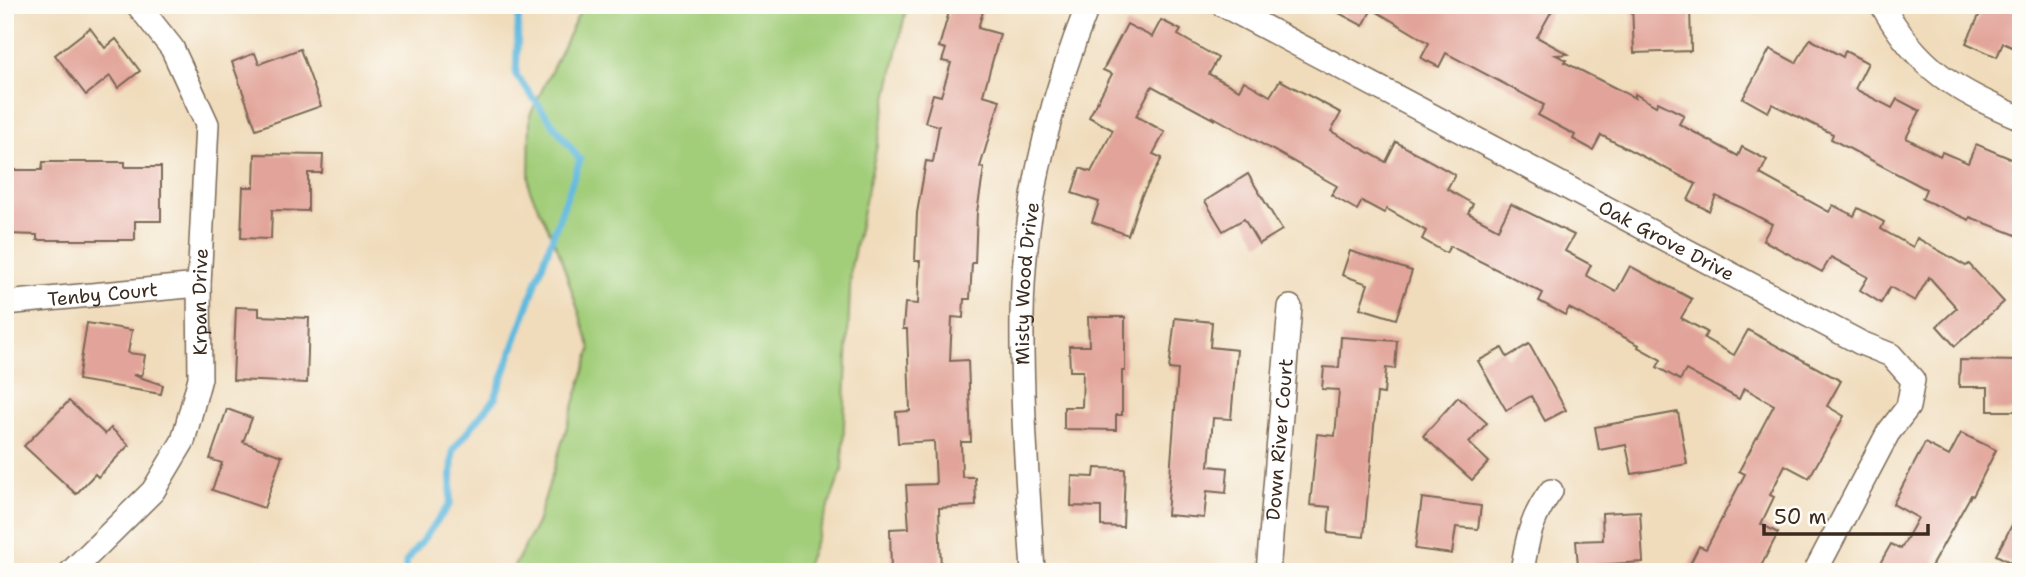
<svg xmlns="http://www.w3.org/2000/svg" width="2026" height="577" viewBox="0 0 2026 577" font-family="'Shantell Sans',sans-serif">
  <rect width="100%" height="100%" fill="#fdfcf7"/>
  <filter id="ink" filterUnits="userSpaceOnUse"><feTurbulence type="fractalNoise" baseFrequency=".0143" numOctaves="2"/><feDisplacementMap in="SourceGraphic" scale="14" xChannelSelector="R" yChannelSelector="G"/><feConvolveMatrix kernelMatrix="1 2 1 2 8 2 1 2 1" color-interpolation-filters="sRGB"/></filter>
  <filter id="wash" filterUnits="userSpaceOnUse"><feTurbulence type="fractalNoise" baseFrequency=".00686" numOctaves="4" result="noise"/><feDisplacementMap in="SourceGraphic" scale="28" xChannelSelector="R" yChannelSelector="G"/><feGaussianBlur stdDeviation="1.57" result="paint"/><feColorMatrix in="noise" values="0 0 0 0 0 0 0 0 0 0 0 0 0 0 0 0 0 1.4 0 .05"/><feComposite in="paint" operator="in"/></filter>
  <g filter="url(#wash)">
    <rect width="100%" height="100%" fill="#f0dcbb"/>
    <g fill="#a2cd79" stroke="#6e7c4c" stroke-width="2">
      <polygon points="461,5 563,5 558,13 469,9"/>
      <polygon points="583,5 907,5 851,267 842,470 804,572 511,572 537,523 591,349 558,249 529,188 530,115"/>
    </g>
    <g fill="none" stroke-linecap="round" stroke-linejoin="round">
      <polyline stroke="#61b9de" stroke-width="7" points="406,572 406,562 450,504 453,450 495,398 580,160 516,75 519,5"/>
    </g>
    <g id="blocks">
      <g fill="#e2a49a">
        <polygon points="951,5 985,5 978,28 1000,34 983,95 1000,100 980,167 984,168 977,212 975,263 972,263 970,299 964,299 963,318 952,317 950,361 968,360 971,442 961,442 962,477 975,477 976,506 939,508 941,572 891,572 890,529 909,528 906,485 936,484 934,441 898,443 896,412 910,411 907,329 903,329 905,303 918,304 920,261 915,261 917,213 926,161 933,162 939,126 925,122 933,94 941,96 951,63 942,61 946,49 939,47"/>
        <polygon points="1324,5 1555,5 1537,37 1568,54 1556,55 1566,60 1564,62 1635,98 1635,94 1656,106 1658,102 1684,115 1679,124 1738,156 1742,147 1767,160 1760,174 1829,212 1833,205 1854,216 1858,208 1884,222 1881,229 1913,247 1917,238 1966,266 1969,264 2004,302 1955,346 1937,326 1957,308 1929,277 1915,301 1890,287 1881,303 1860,290 1868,277 1831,257 1822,272 1763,240 1772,224 1742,208 1716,196 1709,211 1688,200 1696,184 1601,135 1593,150 1573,139 1575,135 1538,115 1544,105 1446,53 1439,67 1421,58 1429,43 1372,9 1363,26"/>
        <polygon points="1632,5 1690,5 1691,51 1634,53"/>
        <polygon points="1984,5 2021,5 2021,51 2003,43 1997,57 1966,43"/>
        <polygon points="1161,20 1181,30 1178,35 1218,58 1209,74 1239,90 1244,81 1270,96 1280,80 1341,113 1331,131 1386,162 1396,142 1455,175 1447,189 1473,204 1468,213 1498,229 1511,204 1574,235 1565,251 1591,265 1586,275 1616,292 1630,266 1692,299 1681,318 1707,332 1704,338 1734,355 1748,330 1841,381 1827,406 1844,416 1809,478 1785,465 1770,495 1774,497 1761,524 1778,533 1758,572 1686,572 1699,546 1706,549 1745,474 1739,471 1774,405 1744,388 1739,399 1686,370 1680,380 1657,367 1661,360 1638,347 1639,345 1569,308 1565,315 1539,301 1543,293 1450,246 1446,253 1422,239 1426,231 1387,209 1384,213 1362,201 1357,210 1331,195 1337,186 1212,116 1215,120 1152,86 1136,116 1165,132 1153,154 1162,158 1141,197 1128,235 1092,222 1099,202 1072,193 1080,168 1091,172 1113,130 1089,117 1112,74 1103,70 1127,24 1152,37"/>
        <polygon points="90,28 105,48 116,39 140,71 118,88 110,76 86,95 55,55"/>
        <polygon points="1810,39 1843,57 1845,51 1868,63 1855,89 1892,108 1897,99 1920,111 1906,138 1940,156 1942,152 1968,163 1976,144 2021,163 2021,237 1970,217 1969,220 1922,199 1926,189 1831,139 1833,134 1772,104 1768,112 1743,98 1770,49 1796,63"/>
        <polygon points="300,49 321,106 256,129 232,62 255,53 259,64"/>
        <polygon points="255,154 323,155 322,173 308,173 308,211 272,210 271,239 241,238 243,187 254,187"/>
        <polygon points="43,162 125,162 125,167 161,167 161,221 135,221 135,240 37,240 37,235 8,234 8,170 42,170"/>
        <polygon points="1248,174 1282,230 1259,244 1244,219 1223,231 1205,201"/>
        <polygon points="1350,251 1412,271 1396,319 1360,308 1368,284 1342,275"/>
        <polygon points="236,307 259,308 259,316 309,318 307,383 233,380"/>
        <polygon points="1088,317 1125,317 1125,371 1122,371 1122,415 1116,415 1116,430 1064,429 1064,407 1082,407 1083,371 1070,371 1069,346 1089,346"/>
        <polygon points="1175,318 1212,322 1210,347 1237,350 1231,419 1213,418 1209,466 1228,468 1226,493 1207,491 1204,518 1167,515 1178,370 1169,369"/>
        <polygon points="87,323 132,330 128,353 145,355 142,375 133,375 163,385 161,394 78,380"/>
        <polygon points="1341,337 1397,341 1395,369 1386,368 1384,394 1377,393 1364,537 1328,533 1330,507 1310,505 1317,434 1335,436 1339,390 1322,389 1324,367 1339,368"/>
        <polygon points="1529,344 1566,410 1545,421 1531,396 1506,410 1478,361 1502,348 1507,357"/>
        <polygon points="1960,360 2021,361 2021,411 1988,411 1988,387 1959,387"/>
        <polygon points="1458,397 1487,423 1469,443 1489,462 1472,480 1423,436"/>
        <polygon points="69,401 105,434 111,428 129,445 98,477 95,474 76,494 24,446"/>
        <polygon points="227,409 252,418 243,442 282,456 264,508 212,490 222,463 210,459"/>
        <polygon points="1678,412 1687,464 1632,474 1626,445 1599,450 1595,427"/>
        <polygon points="1961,433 1996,450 1973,496 1971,495 1928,572 1875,572 1891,544 1901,549 1918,518 1893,504 1925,443 1949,456"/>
        <polygon points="1095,468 1125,469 1123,527 1101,526 1101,507 1071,506 1072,476 1094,477"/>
        <polygon points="1422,498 1481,506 1478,529 1456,527 1452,554 1415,549"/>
        <polygon points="2021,508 2021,568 1996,555"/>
        <polygon points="1640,511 1643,562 1578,566 1576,541 1603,540 1602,513"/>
      </g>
    </g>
  </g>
  <g filter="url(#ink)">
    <use href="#blocks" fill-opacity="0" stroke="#7a6855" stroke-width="2"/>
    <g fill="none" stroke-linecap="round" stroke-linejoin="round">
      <g stroke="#7a6855" stroke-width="26">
        <g id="street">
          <path id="s1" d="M1223 5 1861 343 1891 355 1913 380 1908 407 1888 433 1815 572"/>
          <path d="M1882 5C1918 69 1955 90 2021 118"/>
          <path id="s2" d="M5 303 199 285"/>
          <path id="s3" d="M71 572 153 491 183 441 200 378 199 285 207 124 172 48 138 5"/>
          <path id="s4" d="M1033 572C1028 487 1021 401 1022 316 1023 211 1049 103 1088 5"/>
          <path id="s5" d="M1268 572 1290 307"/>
          <path d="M1522 572C1527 539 1531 518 1551 491"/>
        </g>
      </g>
      <use href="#street" stroke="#fff" stroke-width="23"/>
    </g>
  </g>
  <g text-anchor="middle" stroke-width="6" stroke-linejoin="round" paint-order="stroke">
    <g font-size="19" fill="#3b2a1e" stroke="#fdfcf7">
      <text dy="7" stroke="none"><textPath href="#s1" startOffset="502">Oak Grove Drive</textPath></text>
      <text dy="7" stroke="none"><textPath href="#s4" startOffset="289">Misty Wood Drive</textPath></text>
      <text dy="7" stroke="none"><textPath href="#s2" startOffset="98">Tenby Court</textPath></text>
      <text dy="7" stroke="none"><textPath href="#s3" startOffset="315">Krpan Drive</textPath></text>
      <text dy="7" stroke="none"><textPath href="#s5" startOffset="133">Down River Court</textPath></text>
    </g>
  </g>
  <rect width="2026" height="577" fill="none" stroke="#fdfcf7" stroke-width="28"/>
  <path d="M1764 524v10h164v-10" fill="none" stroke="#3b2a1e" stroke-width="3.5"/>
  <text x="1774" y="524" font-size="21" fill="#3b2a1e" stroke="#fdfcf7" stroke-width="5" paint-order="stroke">50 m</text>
</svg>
